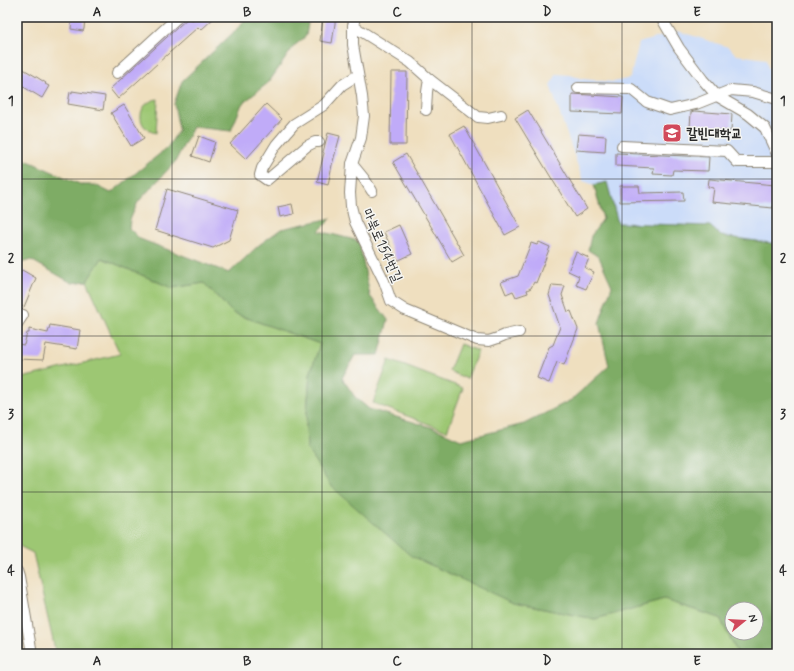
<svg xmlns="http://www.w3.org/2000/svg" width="794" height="671" viewBox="0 0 794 671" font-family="Mynerve,'Poor Story',sans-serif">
  <rect width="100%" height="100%" fill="#f6f6f2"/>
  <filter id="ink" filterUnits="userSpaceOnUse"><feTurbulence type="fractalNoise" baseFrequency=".025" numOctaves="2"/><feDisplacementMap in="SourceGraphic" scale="8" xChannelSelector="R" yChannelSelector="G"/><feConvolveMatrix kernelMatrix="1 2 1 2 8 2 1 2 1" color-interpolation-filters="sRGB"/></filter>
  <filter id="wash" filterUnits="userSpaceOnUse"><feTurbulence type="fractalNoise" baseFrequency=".012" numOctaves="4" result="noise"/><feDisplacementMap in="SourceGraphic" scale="16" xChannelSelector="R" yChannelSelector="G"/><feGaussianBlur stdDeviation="0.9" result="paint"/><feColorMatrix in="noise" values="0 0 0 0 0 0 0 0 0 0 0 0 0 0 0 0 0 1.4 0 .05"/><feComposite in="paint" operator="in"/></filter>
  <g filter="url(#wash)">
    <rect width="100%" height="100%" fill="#efdfbf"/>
    <polygon fill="#cbdcf9" points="678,31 728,47 737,55 766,59 768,68 777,69 777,244 721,236 710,226 618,223 607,182 594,185 583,181 550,85 557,74 570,75 583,79 614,82 630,78 639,43"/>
    <g fill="#9dc773" stroke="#64794f">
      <path d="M158 99 156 133C135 129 136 102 158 99Z"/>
      <polygon points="102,258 172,288 204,283 233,313 320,344 310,374 306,425 307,449 513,603 595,619 664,600 720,618 738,654 56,654 33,553 17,545 17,378 22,378 120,354 87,281"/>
      <polygon points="460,344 478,351 467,379 449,371"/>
      <polygon points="389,360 463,388 447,431 373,403"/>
    </g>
    <path fill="#7eac65" stroke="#546c48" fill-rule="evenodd" d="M247 17H309L306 36 294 46 269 82 242 104 231 131 193 127 175 162 138 202 130 220 129 228 140 239 229 273 259 245 281 229 332 218 319 231 359 241 370 296 388 320 379 355H355L342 378 355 397 369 409 434 428 461 440 524 424 571 400 609 366 599 323 612 286 599 257 588 250 591 236 603 219 594 185 607 182 618 223 710 226 721 236 777 244V654H738L720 618 664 600 595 619 513 603 411 556 330 485 307 449 306 425 310 374 320 344 233 313 204 283 172 288 102 258 87 281 72 283 31 260 17 264V156L82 185H95L111 193 167 148 179 130 174 104 182 81 236 30ZM732 609H756V633H732Z"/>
    <g id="blocks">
      <g fill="#c0abf8">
        <polygon points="72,17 85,17 84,29 83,31 71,29"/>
        <polygon points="189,17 192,20 196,17 215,17 201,30 198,27 118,99 110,89"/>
        <polygon points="326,17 336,17 332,43 320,41 323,20 325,20"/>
        <polygon points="17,67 20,68 20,67 35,76 46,83 45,84 49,86 42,98 17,83"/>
        <polygon points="391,72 407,72 406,145 390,145"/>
        <polygon points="72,91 105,96 103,110 68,104 70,92 72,93"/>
        <polygon points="572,94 623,97 622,114 572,112"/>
        <polygon points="266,104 282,119 246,159 230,144"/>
        <polygon points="124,105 144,138 131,146 111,113"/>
        <polygon points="528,110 587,209 575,217 515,118"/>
        <polygon points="694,111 732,114 731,131 690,128 691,112"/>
        <polygon points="464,126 520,227 505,235 450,134"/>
        <polygon points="328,133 340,136 332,165 328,185 317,182 324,153 323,152"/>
        <polygon points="578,134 606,136 605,152 576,150"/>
        <polygon points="199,136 215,142 209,162 192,156"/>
        <polygon points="616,153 709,157 708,171 673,170 672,175 653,174 654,168 616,166"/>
        <polygon points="406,154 464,255 452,262 393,162"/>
        <polygon points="709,179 775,185 773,208 712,202 714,188 708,187"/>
        <polygon points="620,186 639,186 640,193 683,192 684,201 620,202"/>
        <polygon points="167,189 238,210 229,240 213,248 155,230"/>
        <polygon points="292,204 294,214 280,217 278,207"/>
        <polygon points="399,225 412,254 397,261 384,232"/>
        <polygon points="539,242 550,247 536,283 534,282 531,288 527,290 528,293 516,297 513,291 506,294 501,282 518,276 531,243 537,245"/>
        <polygon points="576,252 589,258 585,268 594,272 586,289 576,285 579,276 568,271"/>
        <polygon points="22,270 36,278 24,307 17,304 17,279"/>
        <polygon points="552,285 565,286 562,295 568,312 571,311 578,329 564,365 557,362 549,383 537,378 549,347 553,345 560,327 549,295"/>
        <polygon points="50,325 80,330 77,349 46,344 43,360 17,359 17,344 24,345 27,333 29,333 29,329 48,333"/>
      </g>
    </g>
  </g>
  <g filter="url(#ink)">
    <use href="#blocks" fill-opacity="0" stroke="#8d8575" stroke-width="1"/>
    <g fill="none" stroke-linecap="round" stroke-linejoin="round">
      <g stroke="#8d8575" stroke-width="12">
        <g id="minor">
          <polyline points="355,17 353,26 353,45 362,96 364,116 361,138 352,164 350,193 351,206 355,222 384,281 391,301 405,310 477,340 489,341 498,338 505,335 519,332"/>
          <polyline points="662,17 662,19 679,48 703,80 717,96 748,114 765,128 777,154"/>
          <polyline points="353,26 410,62 429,79 478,117 488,118 501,115"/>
          <polyline points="117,73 178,17"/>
          <polyline points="578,88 631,89 647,102 670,110 696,104 731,90 753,92 777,99"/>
          <polyline points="426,110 427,92 429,79"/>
          <polyline points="319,142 315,142 307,146 267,180 260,175 262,168 276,145 294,124 324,105 342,85 358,75"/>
          <polyline points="622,146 727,151 737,162 777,162"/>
          <polyline points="352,164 365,180 372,191"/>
          <polyline points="17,324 23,315"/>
          <polyline points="17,571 19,577 32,654"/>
        </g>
      </g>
      <use href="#minor" stroke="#fff" stroke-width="10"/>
    </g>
  </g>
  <path fill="none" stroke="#2b2b2b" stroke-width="1" stroke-opacity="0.55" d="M172 17V654M322 17V654M472 17V654M622 17V654M17 179H777M17 336H777M17 492H777"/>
  <defs>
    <g id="university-square" transform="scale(1)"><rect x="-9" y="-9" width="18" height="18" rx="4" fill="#d1495b" stroke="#f6f6f2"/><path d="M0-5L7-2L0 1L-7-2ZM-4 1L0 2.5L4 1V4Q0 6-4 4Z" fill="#fff"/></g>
  </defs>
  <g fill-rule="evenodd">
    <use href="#university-square" x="672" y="133"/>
  </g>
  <g text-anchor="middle" stroke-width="3" stroke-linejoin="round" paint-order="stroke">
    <g font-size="14" font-weight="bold" fill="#2b2b2b" stroke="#f6f6f2" text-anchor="start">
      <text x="686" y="138">칼빈대학교</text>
    </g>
    <g font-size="14" fill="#2b2b2b" stroke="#f6f6f2">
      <text transform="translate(383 245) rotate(66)" y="5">마북로154번길</text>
    </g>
  </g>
  <rect width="794" height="671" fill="none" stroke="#f6f6f2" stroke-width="44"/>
  <g transform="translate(744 621) rotate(72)"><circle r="19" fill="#f6f6f2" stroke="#a5a5a2"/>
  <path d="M0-3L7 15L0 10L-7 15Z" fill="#d1495b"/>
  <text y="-6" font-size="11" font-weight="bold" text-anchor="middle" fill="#2b2b2b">N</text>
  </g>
  <rect x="22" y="22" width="750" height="627" fill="none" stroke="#2b2b2b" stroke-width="1.5"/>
  <g font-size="13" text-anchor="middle" font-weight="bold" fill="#2b2b2b">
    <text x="97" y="16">A</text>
    <text x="247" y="16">B</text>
    <text x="397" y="16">C</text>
    <text x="547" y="16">D</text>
    <text x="697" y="16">E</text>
    <text x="11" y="105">1</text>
    <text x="783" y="105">1</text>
    <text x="11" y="262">2</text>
    <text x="783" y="262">2</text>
    <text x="11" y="418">3</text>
    <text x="783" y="418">3</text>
    <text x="11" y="575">4</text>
    <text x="783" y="575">4</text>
    <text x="97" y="665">A</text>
    <text x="247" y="665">B</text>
    <text x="397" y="665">C</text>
    <text x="547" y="665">D</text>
    <text x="697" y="665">E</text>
  </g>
</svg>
